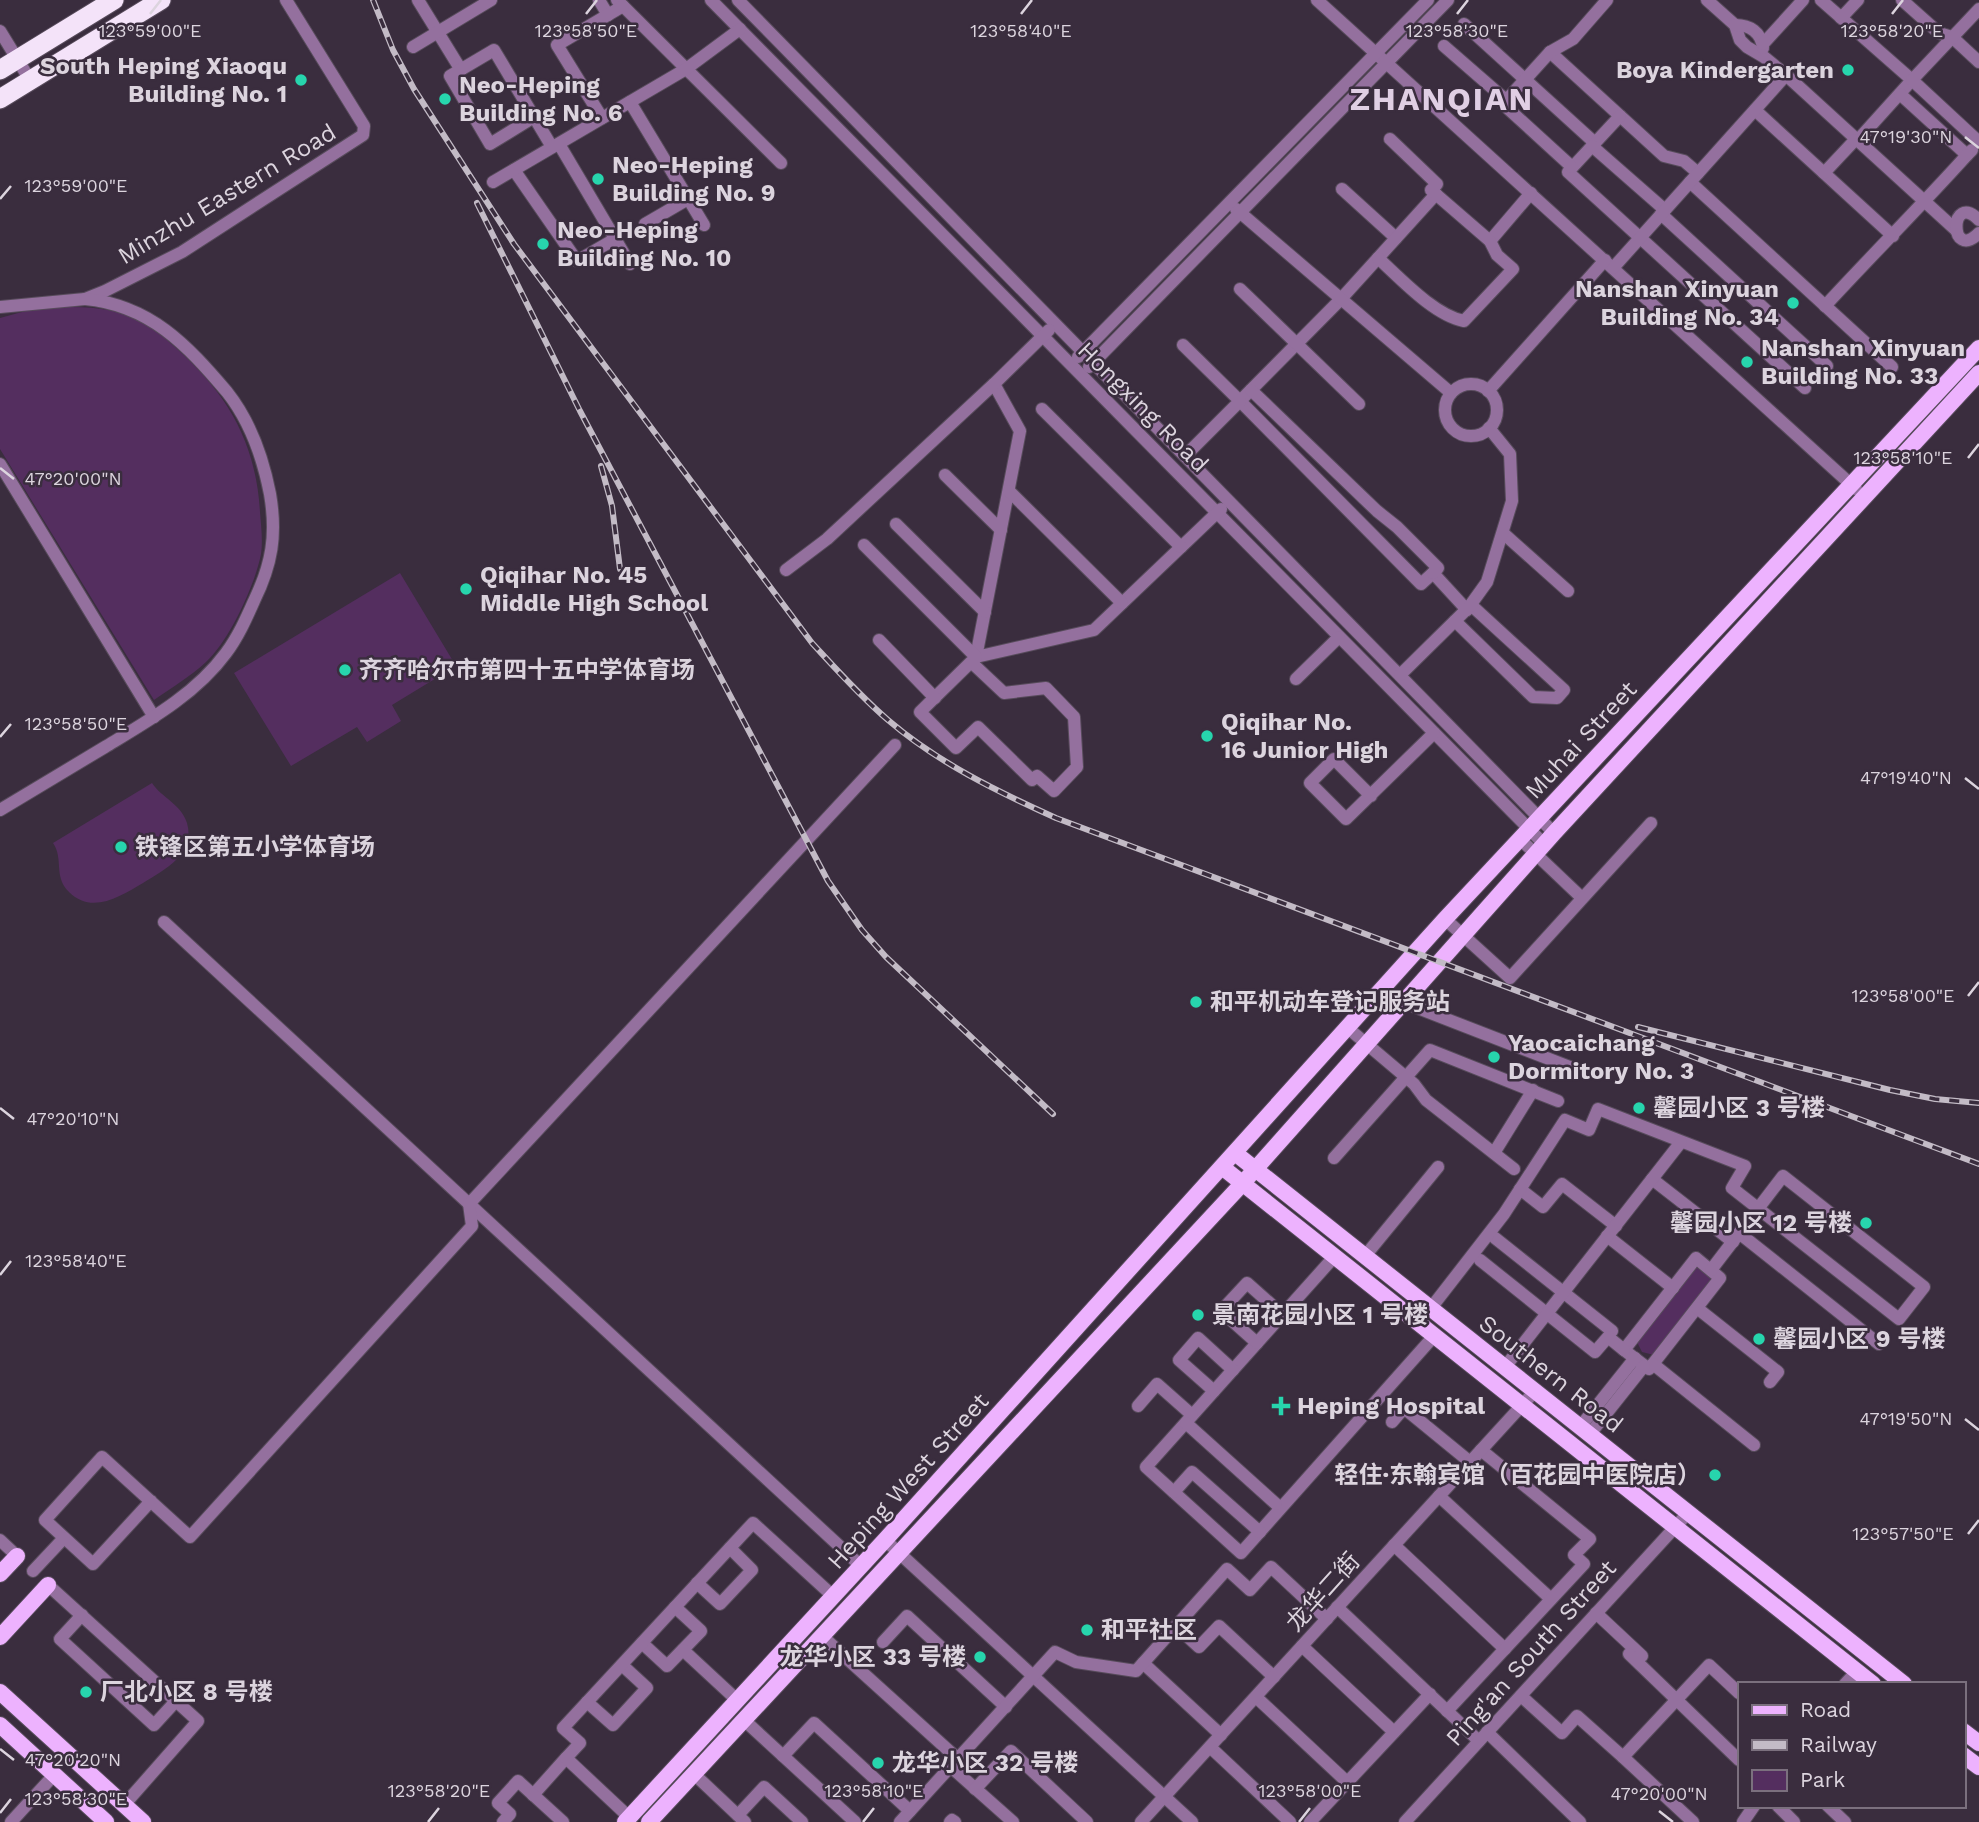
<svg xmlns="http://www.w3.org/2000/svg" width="1979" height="1822" viewBox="0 0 1979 1822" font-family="'Work Sans','Noto Sans SC',sans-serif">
  <rect width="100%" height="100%" fill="#3a2d3e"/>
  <g fill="#542e5f">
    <path d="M63 307C88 307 113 308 136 318 150 324 164 337 175 347 227 393 256 442 260 512 261 525 263 541 261 554 255 585 229 641 206 662 191 676 171 688 154 700L0 449V318L33 309Z"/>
    <polygon points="400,573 456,666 392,705 401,721 367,742 357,727 291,766 234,673"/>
    <path d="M152 783C162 798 181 804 187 823 196 854 164 870 143 883 121 896 92 915 69 892 53 876 64 859 53 843Z"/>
    <polygon points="1694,1267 1706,1270 1712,1281 1654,1355 1642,1352 1637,1342"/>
  </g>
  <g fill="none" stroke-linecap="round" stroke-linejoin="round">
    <g stroke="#574b5b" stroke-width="14">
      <g id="minor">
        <polyline points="418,0 461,70"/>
        <polyline points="599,0 608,15"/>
        <polyline points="617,0 781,163"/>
        <polyline points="711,0 1544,844"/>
        <polyline points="738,0 1554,833"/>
        <polyline points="1317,0 1856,489"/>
        <polyline points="1707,0 1735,25 1740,40 1747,47 1764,57 1786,75 1956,230"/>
        <polyline points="1821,0 1912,80 1857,141"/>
        <polyline points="1902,0 1939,33 1952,37 1979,62"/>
        <polyline points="1841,18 1858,0"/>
        <polyline points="1464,24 1595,143"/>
        <path d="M1735 25C1750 25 1761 32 1763 48"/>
        <polyline points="0,31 30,80"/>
        <polyline points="1763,44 1803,0"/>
        <polyline points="1444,46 1506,100"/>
        <polyline points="413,47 491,0"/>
        <polyline points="1550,52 1664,156 1684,161 1698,173"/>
        <polyline points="1900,94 1967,155 1972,150"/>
        <polyline points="630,102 704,225"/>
        <polyline points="1755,110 1893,236"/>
        <polyline points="1620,116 1568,172 1805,388"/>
        <polyline points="534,117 490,144 450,76 494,50 552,147"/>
        <polyline points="602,118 557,45 623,6"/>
        <polyline points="1979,142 1912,80 1979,9"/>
        <polyline points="559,144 630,264"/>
        <polyline points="1592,146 1665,210"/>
        <polyline points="1572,167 1503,104 1550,52 1573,39 1607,0"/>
        <polyline points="514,170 577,261 615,239"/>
        <polyline points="1824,173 1855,140"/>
        <polyline points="493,182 686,69 740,29"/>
        <polyline points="1690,182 1892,367"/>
        <polyline points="1342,189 1396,238"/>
        <polyline points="1436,194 1340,300 1240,401 1421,584 1433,573 1467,610"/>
        <polyline points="1236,209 1451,393"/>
        <polyline points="1661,214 1827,366"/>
        <path d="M1979 220C1949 190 1949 263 1979 233"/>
        <polyline points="645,224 688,199"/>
        <polyline points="1490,241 1531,193"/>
        <path d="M1378 258C1401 279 1434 315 1464 321L1513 269 1497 255 1490 241 1431 190 1437 184 1390 139"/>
        <polyline points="1613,268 1786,75"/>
        <polyline points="1240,289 1359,404"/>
        <path d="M1825 306C1872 255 1921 206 1967 155"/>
        <polyline points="0,307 85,299 105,291 182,252 363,135 364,126 286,0"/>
        <polyline points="1049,330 994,384 1020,431 976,657 1094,630 1221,509"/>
        <polyline points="1183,345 1240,401 1185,456"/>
        <polyline points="1078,357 1428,0"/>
        <polyline points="1089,367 1448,0"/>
        <circle cx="1471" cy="410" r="26"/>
        <polyline points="1251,390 1377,511 1397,527 1438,568 1433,573"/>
        <polyline points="1488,391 1605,260"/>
        <polyline points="1042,409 1181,547"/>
        <polyline points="0,464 154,717"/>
        <polyline points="945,475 1001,530"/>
        <polyline points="1009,491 1122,603"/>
        <polyline points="896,524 985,612"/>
        <polyline points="1503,533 1568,591"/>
        <polyline points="864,545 976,657 971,662 920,712 956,748 978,727 1032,780 1037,776 1054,791 1077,767 1074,717 1046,688 1004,693 971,662"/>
        <polyline points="786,570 827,539 994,384"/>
        <polyline points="1455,621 1533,697 1557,698 1564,690 1471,605"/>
        <polyline points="879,640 935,698"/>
        <polyline points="1400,675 1469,607 1487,582 1512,501 1510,454 1489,428"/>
        <polyline points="1296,679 1339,637"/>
        <polyline points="1371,796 1334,759 1310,783 1346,819 1434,733"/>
        <path d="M0 810C35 789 70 768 105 747 148 721 196 694 226 653 238 637 246 619 254 601 272 564 277 535 270 494 263 458 250 421 227 392 187 345 150 305 85 299"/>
        <polyline points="1520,839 1582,898"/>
        <polyline points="1445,919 1510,978 1651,823"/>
        <polyline points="164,922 861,1566"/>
        <polyline points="1379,993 1575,1069"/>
        <polyline points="1349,1029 1414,1084 1426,1100 1514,1169"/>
        <polyline points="1494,1153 1533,1090"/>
        <polyline points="1334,1158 1430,1050 1558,1101"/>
        <polyline points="1652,1179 1733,1242"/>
        <polyline points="1520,1189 1543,1207 1562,1184 1616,1226"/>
        <polyline points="1739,1233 1879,1344"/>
        <polyline points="1607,1236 1673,1288"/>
        <polyline points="1495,1238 1612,1331"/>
        <polyline points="1365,1256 1438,1167"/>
        <polyline points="1334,1257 1146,1467 1241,1553 1434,1336"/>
        <polygon points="1696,1258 1720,1278 1649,1369 1624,1350"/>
        <polyline points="1480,1260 1595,1352 1608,1337 1624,1350"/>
        <path d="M1431 1308 1504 1214 1565 1120 1589 1130 1598 1109 1745 1166 1732 1188 1899 1319 1924 1287 1783 1176C1759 1207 1735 1239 1711 1270"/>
        <polyline points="1697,1308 1778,1372 1770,1382"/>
        <polyline points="1257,1343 1221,1311 1247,1283 1282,1314"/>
        <polyline points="1653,1364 1754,1445"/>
        <polyline points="1505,1367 1681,1142"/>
        <polyline points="1214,1391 1179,1360 1198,1338 1233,1370"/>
        <polyline points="1138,1406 1157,1384 1192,1415"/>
        <polyline points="1392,1422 1404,1408 1470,1462"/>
        <polyline points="1186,1423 1276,1504"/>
        <polyline points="1580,1427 1635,1358"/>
        <polyline points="1590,1434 1644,1366"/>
        <polyline points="1174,1492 1192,1472 1260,1532"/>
        <polyline points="1439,1496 1551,1599"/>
        <polyline points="151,1501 93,1564 45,1520 102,1457 190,1537 472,1226 469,1204 895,745"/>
        <polyline points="0,1540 17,1556"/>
        <polyline points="885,1540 1192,1822"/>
        <polyline points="1394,1545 1505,1649"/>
        <polyline points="33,1571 64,1538"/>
        <polyline points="697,1583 720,1604 752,1570 730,1548"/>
        <polyline points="48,1585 198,1721 124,1805"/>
        <polyline points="1337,1607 1479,1741"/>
        <polyline points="1596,1613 1642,1656"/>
        <polyline points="82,1615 60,1639 154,1725 176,1701"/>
        <polyline points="1176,1626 1199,1647 1219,1626 1274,1677"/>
        <polyline points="822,1636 958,1759"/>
        <polyline points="883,1642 907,1616 1006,1707"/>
        <polyline points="642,1643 667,1666 701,1631 675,1607"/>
        <polyline points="1302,1646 1394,1732"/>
        <polyline points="683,1650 737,1700"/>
        <polyline points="1629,1654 1739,1760"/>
        <polyline points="1143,1663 1221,1735"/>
        <polyline points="1845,1684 1857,1671"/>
        <polyline points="1521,1696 1562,1733 1577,1716 1623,1757"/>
        <polyline points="1256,1697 1347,1782"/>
        <polyline points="587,1702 613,1725 647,1688 622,1665"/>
        <polyline points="1447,1711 1584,1564 1574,1555 1590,1539 1481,1450"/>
        <polyline points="744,1720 855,1822"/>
        <polyline points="1487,1732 1580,1822"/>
        <polyline points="1210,1747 1290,1822"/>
        <polyline points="783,1756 814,1723 910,1811"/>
        <polyline points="951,1767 1013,1822"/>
        <polyline points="694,1774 745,1822"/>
        <polyline points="975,1789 1011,1751 1087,1822"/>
        <polyline points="533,1795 566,1758"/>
        <polyline points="1778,1806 1794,1822"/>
        <polyline points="1828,1806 1845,1822"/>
        <polyline points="738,1815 764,1787 802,1822"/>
        <polyline points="629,1817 566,1758 580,1743 563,1728 753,1523 833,1596"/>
        <polyline points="11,1822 54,1775"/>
        <polyline points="503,1822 510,1814 498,1803 518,1781 563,1822"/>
        <polyline points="900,1822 1055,1652 1076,1662 1136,1671 1227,1569 1250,1590 1271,1567 1327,1619"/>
        <polyline points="950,1822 952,1820 955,1822"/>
        <polyline points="1141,1822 1536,1390"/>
        <polyline points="1310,1822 1430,1694"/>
        <polyline points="1405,1822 1688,1513"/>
        <polyline points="1693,1822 1623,1757 1709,1665 1739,1693"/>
        <polyline points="1743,1822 1754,1806"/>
      </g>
    </g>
    <g stroke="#574b5b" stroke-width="18">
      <g id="major">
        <polyline points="1235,1153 1904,1684"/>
        <polyline points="1222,1167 1873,1684"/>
        <polyline points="0,1574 17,1556"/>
        <polyline points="0,1637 48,1585"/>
        <polyline points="0,1692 143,1822"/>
        <polyline points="0,1725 106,1822"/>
        <polyline points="1963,1731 1979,1743"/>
        <polyline points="1963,1755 1979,1767"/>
        <polyline points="625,1822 885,1540 1445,919 1979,348"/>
        <polyline points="649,1822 1242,1184 1554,833 1979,373"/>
      </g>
    </g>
    <g stroke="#574b5b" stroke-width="21">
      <g id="highway">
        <polyline points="0,70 114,0"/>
        <polyline points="0,99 161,0"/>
      </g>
    </g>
    <use href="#minor" stroke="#94709e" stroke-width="12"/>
    <use href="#major" stroke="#edb2fe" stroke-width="16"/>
    <use href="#highway" stroke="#f4e3f9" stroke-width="19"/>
    <g stroke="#c3bbc6" stroke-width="6">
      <g id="rail">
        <path d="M373 0 393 50 414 89 514 244 812 643C836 669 860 696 888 720 937 762 996 791 1056 818L1979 1164"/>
        <polyline points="477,203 580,411 828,881 862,930 886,957 1053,1114"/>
        <polyline points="601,466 612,506 620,569"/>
        <polyline points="1638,1027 1890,1090 1935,1099 1979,1103"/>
      </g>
    </g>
    <use href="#rail" stroke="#3a2d3e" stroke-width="3.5" stroke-dasharray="10" stroke-linecap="butt"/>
  </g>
  <path fill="none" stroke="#dcd4de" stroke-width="2.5" d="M150 14 161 0M586 14 597 0M1021 14 1032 0M1457 14 1468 0M1892 14 1903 0M1965 137 1979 148M0 199 11 186M1968 458 1979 444M0 468 14 479M0 737 11 724M1965 778 1979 789M1968 996 1979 982M0 1108 14 1119M0 1275 11 1261M1965 1419 1979 1430M1968 1534 1979 1520M0 1749 14 1760M1659 1811 1673 1822M0 1813 11 1799M428 1822 439 1808M863 1822 874 1808M1299 1822 1310 1808"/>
  <g fill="#27d5ad" stroke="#3a2d3e" stroke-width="2.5">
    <circle cx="1848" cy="70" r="7"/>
    <circle cx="301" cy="80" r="7"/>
    <circle cx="445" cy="99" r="7"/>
    <circle cx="598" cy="179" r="7"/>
    <circle cx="543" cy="244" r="7"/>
    <circle cx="1793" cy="303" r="7"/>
    <circle cx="1747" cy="362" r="7"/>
    <circle cx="466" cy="589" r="7"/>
    <circle cx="345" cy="670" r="7"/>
    <circle cx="1207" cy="736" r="7"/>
    <circle cx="121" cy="847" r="7"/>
    <circle cx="1196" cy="1002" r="7"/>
    <circle cx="1494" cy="1057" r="7"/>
    <circle cx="1639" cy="1108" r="7"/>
    <circle cx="1866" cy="1223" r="7"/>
    <circle cx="1198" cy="1315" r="7"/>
    <circle cx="1759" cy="1339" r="7"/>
    <path d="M1277.5 1395.5h7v7h7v7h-7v7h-7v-7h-7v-7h7z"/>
    <circle cx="1715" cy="1475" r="7"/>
    <circle cx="1087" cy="1630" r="7"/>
    <circle cx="980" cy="1657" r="7"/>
    <circle cx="86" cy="1692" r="7"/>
    <circle cx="878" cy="1763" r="7"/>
  </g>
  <g text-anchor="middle" stroke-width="5" stroke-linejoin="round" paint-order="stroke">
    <g font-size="24" font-weight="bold" fill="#dcd4de" stroke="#3a2d3e" text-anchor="start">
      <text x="287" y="74" text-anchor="end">South Heping Xiaoqu<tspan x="287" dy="28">Building No. 1</tspan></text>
      <text x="1834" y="78" text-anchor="end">Boya Kindergarten</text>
      <text x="459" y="93">Neo-Heping<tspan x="459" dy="28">Building No. 6</tspan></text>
      <text x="612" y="173">Neo-Heping<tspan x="612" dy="28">Building No. 9</tspan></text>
      <text x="557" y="238">Neo-Heping<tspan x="557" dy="28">Building No. 10</tspan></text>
      <text x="1779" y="297" text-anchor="end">Nanshan Xinyuan<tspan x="1779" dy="28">Building No. 34</tspan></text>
      <text x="1761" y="356">Nanshan Xinyuan<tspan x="1761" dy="28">Building No. 33</tspan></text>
      <text x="480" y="583">Qiqihar No. 45<tspan x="480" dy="28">Middle High School</tspan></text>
      <text x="359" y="678">齐齐哈尔市第四十五中学体育场</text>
      <text x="1221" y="730">Qiqihar No.<tspan x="1221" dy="28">16 Junior High</tspan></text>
      <text x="135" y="855">铁锋区第五小学体育场</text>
      <text x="1210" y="1010">和平机动车登记服务站</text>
      <text x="1508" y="1051">Yaocaichang<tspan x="1508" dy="28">Dormitory No. 3</tspan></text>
      <text x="1653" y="1116">馨园小区 3 号楼</text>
      <text x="1852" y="1231" text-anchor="end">馨园小区 12 号楼</text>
      <text x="1212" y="1323">景南花园小区 1 号楼</text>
      <text x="1773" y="1347">馨园小区 9 号楼</text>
      <text x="1297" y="1414">Heping Hospital</text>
      <text x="1701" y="1483" text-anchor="end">轻住·东翰宾馆（百花园中医院店）</text>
      <text x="1101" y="1638">和平社区</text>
      <text x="966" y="1665" text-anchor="end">龙华小区 33 号楼</text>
      <text x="100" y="1700">厂北小区 8 号楼</text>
      <text x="892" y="1771">龙华小区 32 号楼</text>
    </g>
    <g font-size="24" fill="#dcd4de" stroke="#3a2d3e">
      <text transform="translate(227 194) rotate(-31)" y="8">Minzhu Eastern Road</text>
      <text transform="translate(1143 407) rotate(45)" y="8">Hongxing Road</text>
      <text transform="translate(1581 740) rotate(-47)" y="8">Muhai Street</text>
      <text transform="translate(1551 1374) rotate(38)" y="8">Southern Road</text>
      <text transform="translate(908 1481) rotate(-48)" y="8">Heping West Street</text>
      <text transform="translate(1323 1592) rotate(-48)" y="8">龙华二街</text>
      <text transform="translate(1531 1653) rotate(-48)" y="8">Ping'an South Street</text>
    </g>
    <g font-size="32" font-weight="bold" letter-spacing="2" fill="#e0cfe4" stroke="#3a2d3e">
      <text x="1442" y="110">ZHANQIAN</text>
    </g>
  </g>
  <g font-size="18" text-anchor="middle" fill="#dcd4de" stroke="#3a2d3e" stroke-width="5" stroke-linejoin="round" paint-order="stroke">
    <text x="150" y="37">123°59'00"E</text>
    <text x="586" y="37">123°58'50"E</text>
    <text x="1021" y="37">123°58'40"E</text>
    <text x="1457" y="37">123°58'30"E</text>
    <text x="1892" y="37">123°58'20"E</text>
    <text x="1906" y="143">47°19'30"N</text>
    <text x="76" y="192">123°59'00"E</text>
    <text x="1903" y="464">123°58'10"E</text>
    <text x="73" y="485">47°20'00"N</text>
    <text x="76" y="730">123°58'50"E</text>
    <text x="1906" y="784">47°19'40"N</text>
    <text x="1903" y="1002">123°58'00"E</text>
    <text x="73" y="1125">47°20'10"N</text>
    <text x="76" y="1267">123°58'40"E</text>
    <text x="1906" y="1425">47°19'50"N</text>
    <text x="1903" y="1540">123°57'50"E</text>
    <text x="73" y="1766">47°20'20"N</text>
    <text x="439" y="1797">123°58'20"E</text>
    <text x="874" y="1797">123°58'10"E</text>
    <text x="1310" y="1797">123°58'00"E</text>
    <text x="1659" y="1800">47°20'00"N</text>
    <text x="76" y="1805">123°58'30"E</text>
  </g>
  <rect x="1738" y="1682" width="228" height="126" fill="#3a2d3e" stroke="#7b707e" stroke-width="2"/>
  <rect x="1752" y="1705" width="35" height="10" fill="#edb2fe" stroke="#7b707e" stroke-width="2"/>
  <text x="1800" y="1717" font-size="21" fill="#dcd4de">Road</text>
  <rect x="1752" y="1740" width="35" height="10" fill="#c3bbc6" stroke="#7b707e" stroke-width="2"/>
  <text x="1800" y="1752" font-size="21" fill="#dcd4de">Railway</text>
  <rect x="1752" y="1770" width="35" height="21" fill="#542e5f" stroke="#7b707e" stroke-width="2"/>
  <text x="1800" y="1787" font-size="21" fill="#dcd4de">Park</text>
</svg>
